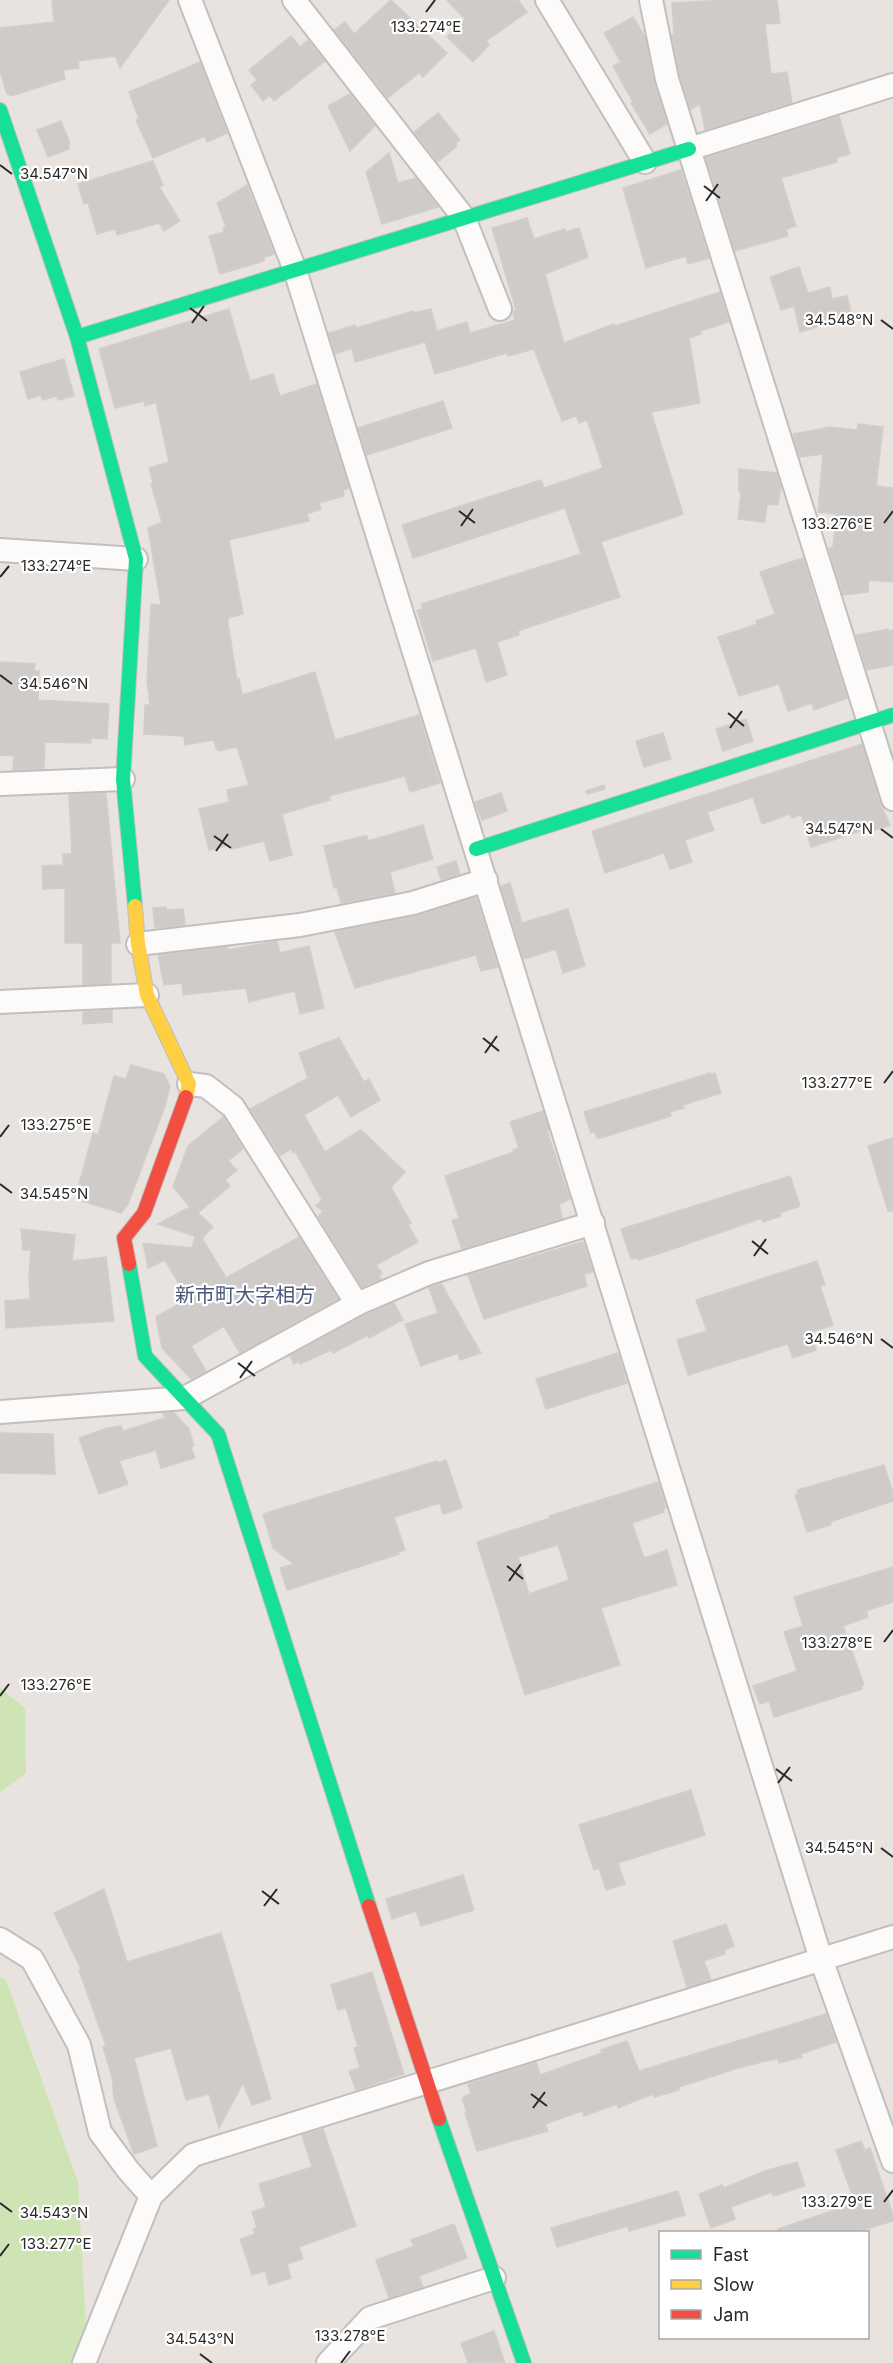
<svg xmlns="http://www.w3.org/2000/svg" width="893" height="2363" viewBox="0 0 893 2363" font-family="Inter,'Noto Sans JP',sans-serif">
  <rect width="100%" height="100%" fill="#e8e3de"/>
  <g fill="#cfe4b5">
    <polygon points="0,1688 25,1708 26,1773 0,1792"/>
    <polygon points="0,1977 6,1980 78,2182 88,2363 0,2363"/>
  </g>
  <g fill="#cfcbc8" stroke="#d3ceca" stroke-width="1.5" fill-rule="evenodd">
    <polygon points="52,0 169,0 120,68 115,56 78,61 79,68 63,70 65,79 11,96 7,94 0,71 0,28 54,22"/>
    <polygon points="391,0 447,53 423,77 419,73 388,98 334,30 345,22 354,34"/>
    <polygon points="447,0 518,0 527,12 486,41 489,45 473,62 447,37 465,19"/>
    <polygon points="725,0 777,0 780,23 765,24 771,74 787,72 792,103 705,130 700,104 691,109 680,76 672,35 674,34 672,3"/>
    <polygon points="633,17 645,37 654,82 667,124 650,134 631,103 633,102 613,66 621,62 604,33"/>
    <polygon points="291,36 300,47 308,40 325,61 274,101 270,95 263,101 251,85 257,80 249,70"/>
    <polygon points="200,62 227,133 207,142 205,136 153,158 136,120 139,119 129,92"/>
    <polygon points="350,94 375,126 350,151 328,106"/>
    <polygon points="438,113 460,140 455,144 457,146 438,162 414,132"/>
    <polygon points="839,116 850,154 836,158 837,162 781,178 796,226 786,229 788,236 735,251 706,158"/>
    <polygon points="61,121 69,141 69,149 48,157 37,130"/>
    <polygon points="389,153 398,183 416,178 438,207 382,224 366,172"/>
    <polygon points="153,161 163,185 159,187 180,221 164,231 159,223 117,235 115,229 97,234 88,203 84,204 78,184"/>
    <polygon points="681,170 709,258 688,264 686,256 646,268 623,188"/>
    <polygon points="247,185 274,254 264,257 264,261 220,274 209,236 224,232 223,228 226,227 217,203"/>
    <polygon points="527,218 534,239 565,229 566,232 579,228 588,257 545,274 564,343 614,324 615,326 720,292 729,322 700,331 701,334 689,338 700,403 651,412 683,514 601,542 620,597 518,631 519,635 497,642 507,675 486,682 476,648 433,661 417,610 423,609 421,604 581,554 565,508 413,558 402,525 541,480 544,488 603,468 587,420 579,423 576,416 562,421 534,349 508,356 507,353 435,374 425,342 355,362 352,348 335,354 329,333 355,325 356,328 413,311 414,313 431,309 437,331 467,322 470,333 515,320 513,312 516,310 492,228"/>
    <polygon points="799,267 808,293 830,287 832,299 847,296 852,316 800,332 794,306 781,310 770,277"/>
    <polygon points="229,309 250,381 273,374 280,396 317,384 349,488 343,490 344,496 319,503 321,509 307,514 309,521 229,540 243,614 228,618 228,623 237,680 239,679 242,695 315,672 335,740 419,715 440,783 410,792 405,776 329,796 330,800 282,814 292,855 270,861 264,841 232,849 231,845 209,850 199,809 229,802 227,790 249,785 237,747 219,751 216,748 214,740 185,745 184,736 144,734 145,705 150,705 147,680 151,604 161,605 148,528 162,522 151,484 153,483 149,468 169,462 156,402 145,406 144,401 115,408 99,349"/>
    <polygon points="64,359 74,396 58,400 57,396 42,400 41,395 28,399 20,372"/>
    <polygon points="443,401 452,428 367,455 358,428"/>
    <polygon points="858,424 883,427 876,486 893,488 893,582 869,580 868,592 843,595 829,549 833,547 836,514 818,512 823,454 800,457 793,434 830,427 857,430"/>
    <polygon points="739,469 777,473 781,487 778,505 767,504 765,522 738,519 741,493 739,492"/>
    <polygon points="803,558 847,698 814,710 812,703 788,711 779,684 739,696 718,637 757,624 756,621 775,614 760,572"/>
    <polygon points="888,629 889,631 893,630 893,665 867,670 856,635"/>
    <polygon points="0,662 35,664 34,671 39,671 38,700 109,704 107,739 91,738 91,743 45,742 44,769 13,770 14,756 0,755"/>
    <polygon points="746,719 753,741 723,751 716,729"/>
    <polygon points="663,733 671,759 644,767 636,741"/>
    <polygon points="862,744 880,803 890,825 866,833 864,830 811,847 801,814 792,818 790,814 762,824 753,797 707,812 714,830 685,840 692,862 670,869 664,853 605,873 592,831"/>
    <polygon points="604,785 605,789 587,794 586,791"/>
    <polygon points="106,793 120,943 111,943 111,983 83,985 83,943 65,943 65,888 43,889 42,866 63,865 63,854 72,854 69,795"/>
    <polygon points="501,793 507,811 482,820 475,802"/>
    <polygon points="423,825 433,859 390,872 395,893 341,903 337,887 334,888 324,846 364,836 367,836 368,841"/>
    <polygon points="456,861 460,874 441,880 437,867"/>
    <polygon points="510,883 522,923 568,909 585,966 563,973 556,949 524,959 501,886"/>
    <polygon points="476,897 498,967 481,971 476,955 355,988 335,932 416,916"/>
    <polygon points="166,907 166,910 183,909 185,925 155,928 153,908"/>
    <polygon points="277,941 280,953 309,946 324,1008 300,1014 295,991 249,1002 246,988 183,995 182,983 164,985 158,955 228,947 228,950"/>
    <polygon points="112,1010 112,1022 83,1024 83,1012"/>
    <polygon points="339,1038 364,1082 369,1079 380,1100 351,1117 338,1095 304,1115 325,1152 361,1130 405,1172 391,1187 411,1223 408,1225 418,1242 376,1265 382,1273 379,1275 381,1279 362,1287 318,1217 323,1211 316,1206 322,1200 295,1151 293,1153 291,1149 280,1156 250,1109 308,1078 299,1053"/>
    <polygon points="131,1065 164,1074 170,1086 165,1106 128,1204 121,1213 82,1201 87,1187 79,1184 93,1133 98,1135 114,1076 126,1079"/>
    <polygon points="710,1073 711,1075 715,1073 721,1093 683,1105 684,1108 670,1112 671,1116 601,1138 597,1138 595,1132 591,1133 584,1112"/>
    <polygon points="543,1111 549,1130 547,1131 570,1199 559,1204 562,1218 462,1249 452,1221 459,1218 445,1176 514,1152 513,1150 519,1148 510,1122"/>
    <polygon points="223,1117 243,1149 228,1161 237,1170 225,1180 230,1186 198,1213 213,1227 202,1238 226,1278 299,1237 338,1299 240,1353 224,1326 191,1346 206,1371 191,1379 162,1348 156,1317 188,1299 165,1260 148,1268 143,1243 192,1248 195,1236 158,1224 190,1207 173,1187 188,1146"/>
    <polygon points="893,1138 893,1211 888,1211 868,1146"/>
    <polygon points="790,1176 800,1206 780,1213 781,1216 763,1222 762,1218 670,1250 638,1260 637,1258 631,1259 621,1229"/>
    <polygon points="21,1229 75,1235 72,1261 106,1257 114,1321 6,1328 5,1301 30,1299 29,1275 31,1250 23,1250"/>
    <polygon points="583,1242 593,1272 584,1274 587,1286 484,1319 468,1275"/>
    <polygon points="817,1261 825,1285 820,1286 833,1325 809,1333 816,1350 793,1358 788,1344 688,1375 677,1340 707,1331 696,1300"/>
    <polygon points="441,1283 481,1353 460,1360 458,1353 421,1366 405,1324 438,1313 429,1288"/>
    <polygon points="394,1303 403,1320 369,1338 368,1335 333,1353 331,1350 300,1364 299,1361 294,1364 290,1356 363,1316"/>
    <polygon points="618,1353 627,1383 546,1409 536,1379"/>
    <polygon points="173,1412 189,1429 194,1446 191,1447 195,1458 161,1468 156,1450 119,1461 128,1484 99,1494 79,1438 108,1428 121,1426 123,1431 165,1418 163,1413"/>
    <polygon points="0,1433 53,1434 55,1474 0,1473"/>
    <polygon points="446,1460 462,1508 443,1514 440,1503 394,1517 405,1550 398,1552 399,1554 287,1590 280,1568 294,1564 273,1548 263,1514 437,1461 438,1463"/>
    <polygon points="884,1465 893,1493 893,1501 830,1522 831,1525 807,1532 795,1495 798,1494 797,1490"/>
    <path d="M658 1482 666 1508 663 1509 664 1512 632 1523 644 1558 667 1550 677 1585 601 1608 620 1665 525 1695 477 1542 550 1518 549 1516ZM558 1545 569 1580 529 1594 518 1557Z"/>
    <polygon points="893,1567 893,1602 866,1611 868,1617 843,1626 864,1685 860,1686 862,1689 774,1717 769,1701 760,1704 753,1686 797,1671 784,1632 803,1626 794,1597"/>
    <polygon points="691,1790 705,1835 618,1863 625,1884 606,1890 599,1868 594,1870 579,1825"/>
    <polygon points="463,1875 474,1910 421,1926 416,1911 392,1919 386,1899"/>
    <polygon points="104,1889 127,1962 221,1933 271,2099 252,2105 243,2083 219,2128 209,2094 186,2100 171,2048 134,2058 157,2146 134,2154 114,2099 112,2077 103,2047 106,2046 79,1970 81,1969 54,1913"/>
    <polygon points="726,1924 734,1946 724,1950 725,1954 704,1961 711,1980 687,1987 673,1941"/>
    <polygon points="372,1972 404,2074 356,2090 349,2071 360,2068 354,2048 358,2047 346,2008 338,2010 331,1985"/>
    <polygon points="826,2014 836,2042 801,2054 802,2057 779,2063 778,2059 770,2060 735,2069 679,2087 679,2090 654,2097 653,2094 618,2108 617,2104 584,2116 582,2111 545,2124 548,2131 477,2151 465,2113 467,2113 462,2098 471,2093 468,2084 536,2062 540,2075 602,2053 601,2050 627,2041 639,2071"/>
    <polygon points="323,2129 356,2226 299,2247 303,2259 287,2264 291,2278 269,2285 265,2271 252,2275 240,2239 255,2234 253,2229 257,2227 252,2212 266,2207 259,2184 312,2167 302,2135"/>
    <polygon points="861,2141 865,2150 870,2148 893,2215 893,2221 857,2232 778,2232 778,2229 855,2203 836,2150"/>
    <polygon points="797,2162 805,2186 773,2196 772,2192 731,2207 735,2219 711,2228 699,2194 722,2185 724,2188 765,2171"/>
    <polygon points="678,2191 685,2215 629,2231 628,2226 557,2247 551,2228"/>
    <polygon points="454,2224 467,2258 419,2276 423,2287 389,2298 376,2260 414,2246 411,2240"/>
    <polygon points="494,2331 505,2363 468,2363 461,2343"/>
  </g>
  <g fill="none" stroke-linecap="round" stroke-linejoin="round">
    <g stroke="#c1bfc0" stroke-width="26">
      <g id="street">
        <polyline points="190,0 295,270 821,1959 893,2161"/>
        <polyline points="294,0 464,218 500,309"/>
        <polyline points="547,0 645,162"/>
        <polyline points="651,0 667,79 893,799"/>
        <polyline points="689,149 893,85"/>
        <polyline points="0,550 136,559"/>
        <polyline points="0,784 123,779"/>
        <polyline points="138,944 300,925 413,903 486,880"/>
        <polyline points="0,1002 147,995"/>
        <polyline points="189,1084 206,1086 233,1107 357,1304"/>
        <polyline points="0,1412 185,1398 357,1304 429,1273 593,1223"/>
        <polyline points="0,1939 32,1959 79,2045 100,2132 128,2170 151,2196"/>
        <polyline points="84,2363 151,2196 193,2155 893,1937"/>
        <polyline points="328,2363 370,2318 494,2278"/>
      </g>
    </g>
    <g stroke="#c1bfc0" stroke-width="16">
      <g id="fast">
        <polyline points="0,110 77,337 136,559 123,779 135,906"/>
        <polyline points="77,337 689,149"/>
        <polyline points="476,849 893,715"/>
        <polyline points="129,1264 145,1356 218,1434 369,1906"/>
        <polyline points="439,2119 524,2363"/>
      </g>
    </g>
    <g stroke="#c1bfc0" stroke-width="16">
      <polyline id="slow" points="135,906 138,944 147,995 189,1084 186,1097"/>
    </g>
    <g stroke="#c1bfc0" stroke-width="16">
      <g id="jam">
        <polyline points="129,1264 124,1238 144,1213 186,1097"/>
        <polyline points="369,1906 439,2119"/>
      </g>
    </g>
    <use href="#street" stroke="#fcfbfa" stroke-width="22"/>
    <use href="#fast" stroke="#16e098" stroke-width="14"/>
    <use href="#slow" stroke="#ffcf43" stroke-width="14"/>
    <use href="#jam" stroke="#f24e42" stroke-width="14"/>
  </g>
  <path fill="none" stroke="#292929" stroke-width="2" d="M426 12 435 0M0 165 12 174M704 186 720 198M706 201 718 184M190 308 207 321M881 320 893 329M192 323 204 306M459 511 475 523M884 523 893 511M461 526 473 509M0 577 9 566M0 675 12 684M728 713 744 726M730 728 742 711M881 829 893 838M214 836 231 848M216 851 228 834M483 1038 499 1051M485 1053 497 1036M884 1083 893 1071M0 1137 9 1125M0 1184 12 1193M752 1241 768 1254M754 1256 766 1239M881 1339 893 1348M238 1363 255 1376M240 1378 252 1361M507 1566 523 1579M509 1581 521 1564M884 1642 893 1630M0 1696 9 1684M776 1769 792 1781M778 1783 790 1767M881 1848 893 1857M262 1891 279 1904M264 1906 277 1889M531 2094 547 2106M533 2108 545 2092M884 2202 893 2190M0 2203 12 2212M0 2256 9 2244M200 2354 212 2363M341 2363 350 2351"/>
  <g text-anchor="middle" stroke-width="4.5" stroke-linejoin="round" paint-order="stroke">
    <g font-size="20" fill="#48587a" stroke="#fff">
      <text x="245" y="1302">新市町大字相方</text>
    </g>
  </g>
  <g font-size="15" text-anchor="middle" fill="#292929" stroke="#fff" stroke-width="4.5" stroke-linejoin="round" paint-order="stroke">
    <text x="426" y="32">133.274°E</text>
    <text x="54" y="179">34.547°N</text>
    <text x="839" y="325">34.548°N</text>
    <text x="837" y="529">133.276°E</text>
    <text x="56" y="571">133.274°E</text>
    <text x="54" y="689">34.546°N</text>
    <text x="839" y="834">34.547°N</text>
    <text x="837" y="1088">133.277°E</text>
    <text x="56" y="1130">133.275°E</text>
    <text x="54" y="1199">34.545°N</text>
    <text x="839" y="1344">34.546°N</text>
    <text x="837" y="1648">133.278°E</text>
    <text x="56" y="1690">133.276°E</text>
    <text x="839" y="1853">34.545°N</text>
    <text x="837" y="2207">133.279°E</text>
    <text x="54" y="2218">34.543°N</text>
    <text x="56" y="2249">133.277°E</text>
    <text x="350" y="2341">133.278°E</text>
    <text x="200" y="2344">34.543°N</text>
  </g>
  <rect x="659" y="2231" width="210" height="108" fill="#ffffff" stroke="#a9a9a9" stroke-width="1.5"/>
  <rect x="671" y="2250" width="30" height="9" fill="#16e098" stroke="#a9a9a9" stroke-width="1.5"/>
  <text x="713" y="2261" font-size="18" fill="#292929">Fast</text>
  <rect x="671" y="2280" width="30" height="9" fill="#ffcf43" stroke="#a9a9a9" stroke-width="1.5"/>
  <text x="713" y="2291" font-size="18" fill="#292929">Slow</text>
  <rect x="671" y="2310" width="30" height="9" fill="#f24e42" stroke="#a9a9a9" stroke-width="1.5"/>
  <text x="713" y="2321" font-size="18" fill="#292929">Jam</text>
</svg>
